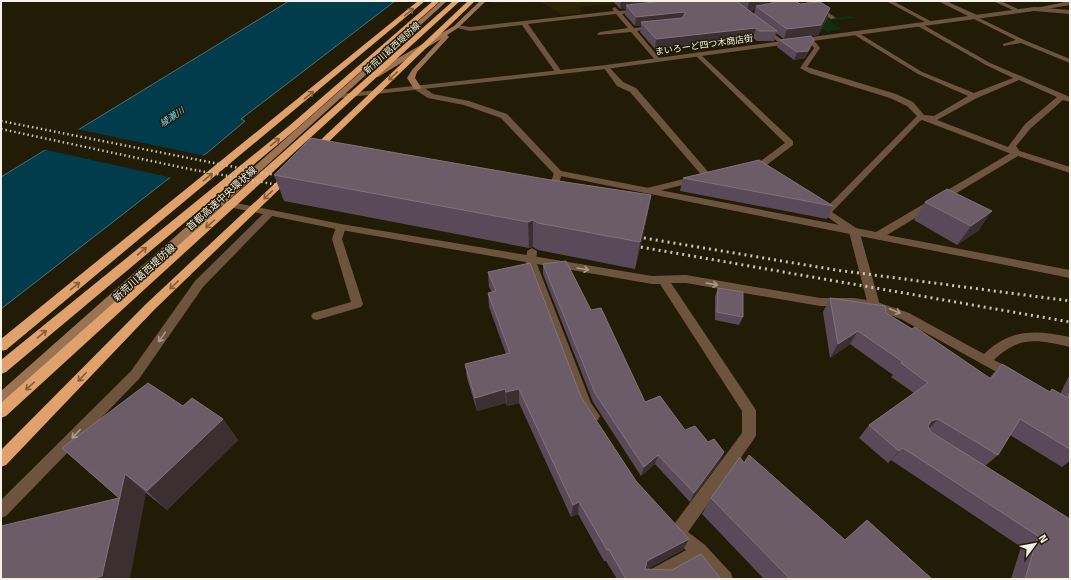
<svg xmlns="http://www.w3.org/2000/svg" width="1071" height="580" viewBox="0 0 1071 580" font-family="'Titillium Web','Noto Sans JP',sans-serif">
  <rect width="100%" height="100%" fill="#221b06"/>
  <polygon fill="#2d2406" points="495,1 639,1 644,7 624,9 615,4 579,7 582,13 562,15 541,2 493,3"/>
  <path fill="#102f11" d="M827 16C836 21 846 13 855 18L830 21 842 29 827 32 807 19Z"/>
  <polygon fill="#013c4d" stroke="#4b737b" points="289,1 395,1 241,119 245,121 207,153 172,176 1,309 1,177"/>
  <polygon fill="#221b06" points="76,129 206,156 173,178 42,149"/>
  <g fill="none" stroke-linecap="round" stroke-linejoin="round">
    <g fill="#6d543f" fill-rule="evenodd">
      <polygon points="805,1 812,1 836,18 831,19"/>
      <polygon points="938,1 946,1 977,15 977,17 1024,40 1070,59 1070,63 1021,43 1003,46 1003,44 1016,40"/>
      <polygon points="615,7 619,11 642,9 642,11 622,14 634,28 656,26 656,28 637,31 660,59 660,61 656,61 631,32 598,35 597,34 600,32 628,28 616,14 528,24 562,72 558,74 556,73 522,25 470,31 453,27 456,25 470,27 614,11 612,9"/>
      <path d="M916 23H920L990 63 1070 97V102L1063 100 1031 128 1016 146 1021 153 1017 156 922 120 920 121 832 212 859 230 880 305 878 308H870L868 305 849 232 816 209 821 206 826 208 917 116 907 106 890 98 809 73 800 68 814 48 807 39 812 38 820 48 807 67 896 94 913 102 924 115 934 116 968 96 918 74 853 34V32H857L922 72 974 93 1013 78 986 65 916 25ZM1019 80 1057 97 1025 124 1008 147 937 120 977 98Z"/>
      <polygon points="696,54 700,54 793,141 793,145 760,170 747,171 747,167 754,166 785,143 696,56"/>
      <polygon points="604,66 608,66 623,82 636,88 710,174 710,178 704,178 630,92 617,86 604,68"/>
      <polygon points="558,170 562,173 556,195 551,198 548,197 546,195 554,173"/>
      <polygon points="696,176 699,177 699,181 650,193 645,190 647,188"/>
      <polygon points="341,224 346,227 342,239 363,304 361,307 317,320 313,319 311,316 313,313 351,302 332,239 336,227"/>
      <polygon points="532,248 537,251 536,261 531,265 526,261 527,251"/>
      <polygon points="699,543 705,545 707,551 705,557 666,579 642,579 644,573"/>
    </g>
    <g fill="#6d543f" fill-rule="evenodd">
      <polygon points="886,1 893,1 932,22 927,23"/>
      <polygon points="993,1 1001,1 1022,11 1017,12"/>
      <polygon points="1070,1 1070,5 1034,11 1031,9"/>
      <polygon points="761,27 765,27 786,43 781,44 761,29"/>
      <polygon points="414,85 420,85 433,94 469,101 507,114 561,171 876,232 1014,151 1020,151 1070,167 1070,173 1018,156 887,235 1070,270 1070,278 555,175 501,118 464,105 428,98 414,89"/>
      <path d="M221 200 341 224 652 276 686 275 820 298H854L874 301 909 313 984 354C1012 328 1035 330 1070 337V347C1039 340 1019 335 994 360L1015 371 1017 375 1015 379 1011 380 901 319 873 309 854 306H820L686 283H671L756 410V435L754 439 688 532 705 545 731 573 733 579H714L693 557 672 537 669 532 672 527 742 433V411L660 284H652L537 264 591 403 600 416 598 420C588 424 583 414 579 406L526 262 341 230 272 216 203 287 139 379 6 516 1 518V500L131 371 195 281 263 214 218 205 216 203 218 201Z"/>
    </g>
    <polygon fill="#6d543f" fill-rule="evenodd" points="1034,7 1070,10 1070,14 1034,11 606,69 340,98 336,96 340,94 606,65"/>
    <g fill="#9c7352" fill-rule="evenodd">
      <polygon points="441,1 447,1 6,403 1,405 1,391"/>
      <polygon points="480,1 486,1 458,28 447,35 449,37 448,38 417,72 415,78 421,87 420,89 414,89 407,78 412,70 441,39 378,77 372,77 372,73 454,26"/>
    </g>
    <g fill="#e1a16c" fill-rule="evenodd">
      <polygon points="418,1 425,1 6,350 1,351 1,339"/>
      <polygon points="433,1 440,1 295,130 6,372 1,374 1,360 289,126"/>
      <polygon points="453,1 460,1 6,416 1,418 1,403"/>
      <polygon points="468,1 475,1 316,154 310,154 310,150"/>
      <polygon points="290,171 295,174 293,176 154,310 6,465 1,467 1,450 146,304 287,172"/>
    </g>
    <g stroke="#cac4b6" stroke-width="2.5" stroke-dasharray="1.5 3" stroke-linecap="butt">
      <polyline points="1,121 285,177"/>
      <polyline points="1,129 189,169 290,187"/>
    </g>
    <g stroke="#cac4b6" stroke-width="3" stroke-dasharray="2 4" stroke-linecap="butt">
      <polyline points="632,236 836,270 1070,301"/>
      <polyline points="629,245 1070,322"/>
    </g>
  </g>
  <g fill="#5a4a59" fill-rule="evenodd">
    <path d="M613 1H795L800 4 830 8 827 18 818 35 784 39 776 33 774 41H757L753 38 655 49 640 32 641 26H635L625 15 626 9H620ZM755 10 754 14 749 11Z"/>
    <polygon points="780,40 814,40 811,47 805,58 794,60 777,47"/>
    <polygon points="274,175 545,179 651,195 646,222 635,269 538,250 533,247 529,248 284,201"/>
    <polygon points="683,178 833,206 827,219 680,191"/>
    <polygon points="925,202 979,230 957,245 914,220"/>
    <polygon points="543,264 591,310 645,402 685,430 724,452 720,461 690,502 655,464 641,476 593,402 543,274"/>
    <polygon points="488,272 581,397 636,481 683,550 647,569 721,579 617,579 606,561 604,561 578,514 571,517 519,403 507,406 506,403 477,411 467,378 465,364 506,354 489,307 488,293 492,292 489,287"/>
    <polygon points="718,288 743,317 739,325 715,320 715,296"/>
    <polygon points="830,298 886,313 989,378 1002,364 1049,392 1052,389 1060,394 1070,374 1070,461 1062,467 1010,435 998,455 985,466 1070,579 1011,579 1021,547 891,460 888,463 859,438 869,425 914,393 891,377 893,375 850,344 830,358 823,312"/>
    <polygon points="183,406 223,419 238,440 167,510 146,493 119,498 62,448"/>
    <polygon points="744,463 845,540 932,579 764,579 702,514 711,498"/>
  </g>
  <g fill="#3c2f31">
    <polygon points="621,1 686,1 626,5 626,9 620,9"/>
    <polygon points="753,1 771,1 769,8 756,6 755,10 747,11 749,2"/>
    <polygon points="830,8 827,18 818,35 784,39 787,29"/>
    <polygon points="684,12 682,22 641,22 641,26 635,26 636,17"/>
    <polygon points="756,28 753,38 655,49 656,39"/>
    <polygon points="814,40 811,47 805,58 794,60 797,52"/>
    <polygon points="651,195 646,222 635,269 640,242"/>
    <polygon points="992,211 979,230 957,245 971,226"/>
    <polygon points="533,220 533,247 529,248 528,222"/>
    <polygon points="858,331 850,344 830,358 838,344"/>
    <polygon points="505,389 506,403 477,411 475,398"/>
    <polygon points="519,389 519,403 507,406 506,392"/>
    <polygon points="223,419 238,440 167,510 147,491"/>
    <polygon points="938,419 926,432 919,434 931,421"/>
    <polygon points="903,448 888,463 899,451"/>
    <polygon points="724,452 720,461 690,502 694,493"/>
    <polygon points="658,455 655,464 641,476 644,467"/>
    <polygon points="125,474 146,493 130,579 91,579 102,576"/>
    <polygon points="579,502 578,514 571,517 573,505"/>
    <polygon points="689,539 683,550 643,572 647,561"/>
  </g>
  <g fill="#6b5c68" stroke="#81737b">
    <polygon points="664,1 736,1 777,31 759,31 756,28 656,39 641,22 682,18 686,13 684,12 636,17 626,5"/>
    <polygon points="775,1 795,1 800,4 820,2 830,8 821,25 787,29 756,6 774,3"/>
    <polygon points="811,36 814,40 808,51 797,52 780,40"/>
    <polygon points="311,138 545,179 651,195 640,242 538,223 533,220 528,222 274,175"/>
    <polygon points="759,160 833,206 683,178"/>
    <polygon points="947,189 992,211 971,226 925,202"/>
    <polygon points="566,261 591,310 601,308 645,402 660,396 685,430 695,426 708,442 714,439 724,452 694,493 658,455 644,467 595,393 543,264"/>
    <polygon points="530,263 581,397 636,481 689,539 647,561 645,569 672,570 701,554 721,579 626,579 609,550 607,550 579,502 573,505 519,389 506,392 505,389 475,398 465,364 510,353 488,293 496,291 488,272"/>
    <polygon points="718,288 743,292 743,317 717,312"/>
    <polygon points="830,298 885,306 886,313 912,329 915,327 991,379 1002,364 1050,392 1052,389 1068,398 1069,394 1070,394 1070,449 1020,419 998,455 938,419 931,421 928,426 931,432 1070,519 1070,579 1025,579 1038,536 903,448 899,451 869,425 928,383 901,363 903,362 858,331 838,344"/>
    <polygon points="148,383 183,406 192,398 223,419 147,491 125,474 102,576 91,579 1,579 1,526 119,498 62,448"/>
    <polygon points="749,455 845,540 867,520 932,579 790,579 711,498 740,457 744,463"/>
  </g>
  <defs><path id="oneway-shaft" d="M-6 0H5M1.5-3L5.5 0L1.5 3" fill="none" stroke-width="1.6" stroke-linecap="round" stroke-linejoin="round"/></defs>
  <g stroke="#825e39">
    <use href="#oneway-shaft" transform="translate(409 12) rotate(-40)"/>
    <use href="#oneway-shaft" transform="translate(393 76) rotate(136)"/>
    <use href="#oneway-shaft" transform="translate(309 95) rotate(-39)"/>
    <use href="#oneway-shaft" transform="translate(275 142) rotate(-40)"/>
    <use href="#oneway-shaft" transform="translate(208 177) rotate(-40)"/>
    <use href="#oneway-shaft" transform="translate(268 195) rotate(136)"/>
    <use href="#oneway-shaft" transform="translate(210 224) rotate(138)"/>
    <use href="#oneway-shaft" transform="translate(142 251) rotate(-40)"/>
    <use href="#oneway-shaft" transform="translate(174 285) rotate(136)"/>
    <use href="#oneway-shaft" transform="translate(75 286) rotate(-39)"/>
    <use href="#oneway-shaft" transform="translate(42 334) rotate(-40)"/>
    <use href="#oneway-shaft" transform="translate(82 377) rotate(134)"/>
    <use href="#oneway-shaft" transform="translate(30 386) rotate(138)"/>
  </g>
  <g stroke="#ab9b8a">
    <use href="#oneway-shaft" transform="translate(583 269) rotate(9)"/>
    <use href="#oneway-shaft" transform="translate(712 284) rotate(10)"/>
    <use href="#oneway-shaft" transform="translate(895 311) rotate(22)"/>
    <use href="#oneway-shaft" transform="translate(162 337) rotate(125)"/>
    <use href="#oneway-shaft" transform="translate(76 434) rotate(134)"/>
  </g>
  <g text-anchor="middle" stroke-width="3" stroke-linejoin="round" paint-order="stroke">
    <g font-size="9" fill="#f7f2e5" stroke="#221b06">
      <text transform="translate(704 45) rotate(-8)" y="3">まいろーど四つ木商店街</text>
      <text transform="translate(392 48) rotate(-42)" y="3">新荒川葛西堤防線</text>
    </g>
    <g font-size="9" font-style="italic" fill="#75d8fd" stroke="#221b06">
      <text transform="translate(172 117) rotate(-34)" y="3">綾瀬川</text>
    </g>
    <g font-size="10" fill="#f7f2e5" stroke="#221b06">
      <text transform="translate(221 198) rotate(-42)" y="4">首都高速中央環状線</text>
      <text transform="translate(144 272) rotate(-42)" y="4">新荒川葛西堤防線</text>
    </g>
  </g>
  <rect width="1071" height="580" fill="none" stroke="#f7f2e5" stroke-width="4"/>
  <g transform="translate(1035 544) rotate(58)" stroke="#221b06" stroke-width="3" paint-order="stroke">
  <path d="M0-3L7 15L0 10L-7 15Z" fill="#f7f2e5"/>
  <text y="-6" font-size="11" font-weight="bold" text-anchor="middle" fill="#f7f2e5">N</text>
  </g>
</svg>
